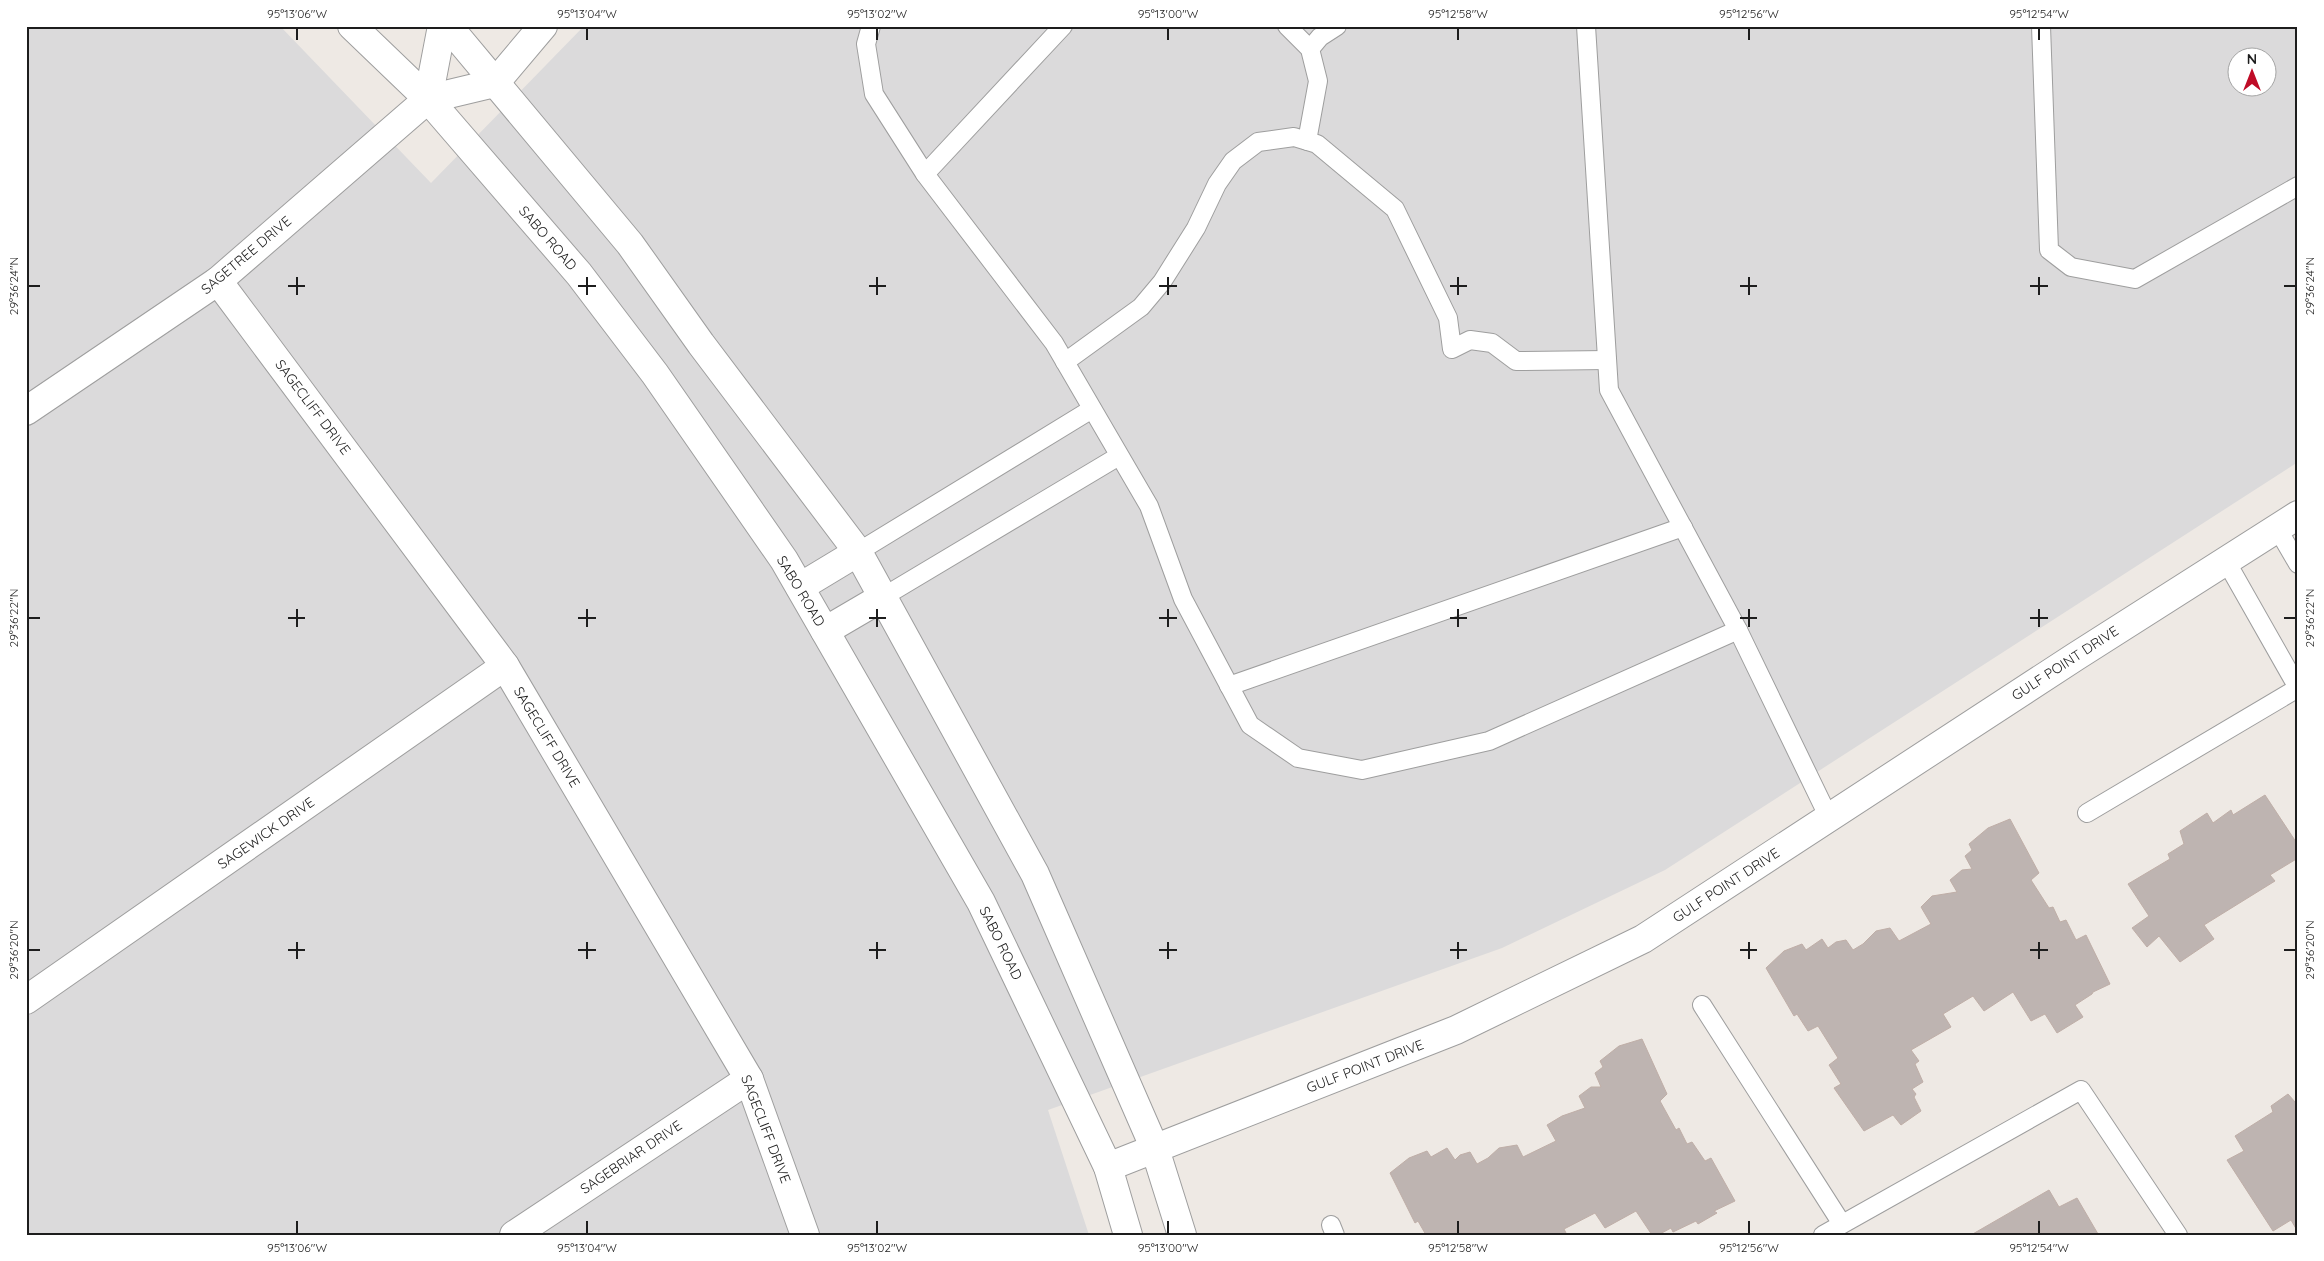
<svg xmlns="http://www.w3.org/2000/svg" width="2324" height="1261" viewBox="0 0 2324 1261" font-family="Quicksand,sans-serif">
  <rect width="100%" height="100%" fill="#eee9e4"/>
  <path fill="#dbdadb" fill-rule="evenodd" d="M26 26H280L431 183 584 26H2298V462L1665 870 1502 948 1048 1110 1089 1235H26ZM2236 58H2266V88H2236Z"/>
  <g fill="#beb4b1" stroke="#bfaea7">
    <polygon points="2265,795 2298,845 2298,858 2270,875 2275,881 2204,925 2214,939 2180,962 2159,936 2147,947 2132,928 2149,916 2128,884 2170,859 2168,854 2184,844 2180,831 2207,813 2213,823 2231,810 2233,815"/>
    <polygon points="2010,819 2039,873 2031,880 2049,908 2053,907 2060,922 2066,920 2076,940 2086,935 2110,984 2093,992 2092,994 2075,1005 2083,1017 2057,1033 2045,1014 2031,1021 2013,992 1984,1011 1973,996 1943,1014 1951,1027 1911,1050 1919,1061 1915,1064 1923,1082 1912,1089 1916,1094 1914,1097 1921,1111 1901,1125 1893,1115 1864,1131 1834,1088 1841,1084 1829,1065 1838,1058 1818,1026 1808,1031 1797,1014 1794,1016 1766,968 1784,951 1802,944 1806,950 1822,939 1828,948 1836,942 1846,940 1853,950 1863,944 1876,931 1890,928 1899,941 1931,924 1921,907 1932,896 1957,892 1950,880 1962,870 1972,869 1965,856 1972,850 1969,844 1988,828"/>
    <polygon points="1642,1039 1667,1094 1660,1101 1676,1130 1679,1128 1687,1144 1692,1142 1705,1161 1711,1158 1735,1201 1714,1211 1717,1213 1698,1224 1696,1221 1673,1232 1671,1228 1658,1235 1652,1235 1636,1211 1605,1228 1595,1213 1564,1229 1567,1235 1426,1235 1418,1221 1415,1223 1390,1173 1409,1158 1427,1151 1431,1157 1447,1148 1455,1160 1460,1155 1470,1152 1477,1164 1488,1158 1499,1148 1517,1145 1523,1157 1556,1141 1547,1125 1562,1116 1585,1108 1579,1096 1591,1087 1601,1087 1595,1073 1603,1067 1600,1061 1619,1046"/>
    <polygon points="2288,1094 2295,1102 2298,1100 2298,1232 2291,1220 2273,1231 2227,1160 2244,1151 2235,1136 2273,1112 2271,1106"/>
    <polygon points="2049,1190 2059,1207 2077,1198 2098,1234 1971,1235"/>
  </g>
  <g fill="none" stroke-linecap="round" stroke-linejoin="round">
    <g stroke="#9e9e9e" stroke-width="20">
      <g id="service">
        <polyline points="871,26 866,44 874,94 925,174 1054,343 1149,506 1183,599 1250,725 1298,758 1362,770 1489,741 1738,630 1609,390 1586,26"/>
        <polyline points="1287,26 1310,49 1318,81 1307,141"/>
        <polyline points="2041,26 2049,250 2071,267 2135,279 2298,186"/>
        <polyline points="1310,49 1320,37 1337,26"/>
        <polyline points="925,174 1063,26"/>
        <polyline points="1065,362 1141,307 1162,282 1196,228 1217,184 1233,161 1258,142 1294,137 1317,144 1395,209 1448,318 1452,349 1470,340 1492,343 1516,361 1607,360"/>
        <polyline points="2277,528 2298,564"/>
        <polyline points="858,552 1092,409"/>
        <polyline points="883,597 1119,456"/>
        <polyline points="1738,630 1829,818"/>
        <polyline points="1229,686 1683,527"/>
        <polyline points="2087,813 2298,688 2226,561"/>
        <polyline points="1702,1005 1842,1224"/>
        <polyline points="1331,1225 1335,1235"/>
        <polyline points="1823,1235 2081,1090 2178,1235"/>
      </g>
    </g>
    <g stroke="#9e9e9e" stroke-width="30">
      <g id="minor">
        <polyline points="428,99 442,26"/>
        <polyline points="218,281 505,666 749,1079 805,1235"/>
        <polyline points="26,411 218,281 428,99 495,83 543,26"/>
        <polyline points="26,1000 505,666"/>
        <polyline points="1108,1167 1456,1030 1643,939 2075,657 2298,515"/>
        <polyline points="514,1235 749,1079"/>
      </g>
    </g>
    <g stroke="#9e9e9e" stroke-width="30">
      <g id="tertiary">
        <polyline points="352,26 428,99 579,274 655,374 784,560 981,902 1108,1167 1128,1235"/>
        <polyline points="448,26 630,244 701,344 858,552 1035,874 1155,1149 1182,1235"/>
        <polyline points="800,587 858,552"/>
        <polyline points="825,631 883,597"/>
      </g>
    </g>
    <use href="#service" stroke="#fff" stroke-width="18"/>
    <use href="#minor" stroke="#fff" stroke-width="28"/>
    <use href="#tertiary" stroke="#fff" stroke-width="28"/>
  </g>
  <path fill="none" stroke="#1d1d1d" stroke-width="2" d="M297 28V40M587 28V40M877 28V40M1168 28V40M1458 28V40M1749 28V40M2039 28V40M297 277V295M587 277V295M877 277V295M1168 277V295M1458 277V295M1749 277V295M2039 277V295M28 286H40M288 286H305M578 286H596M869 286H886M1159 286H1177M1450 286H1467M1740 286H1757M2030 286H2048M2284 286H2296M297 609V627M587 609V627M877 609V627M1168 609V627M1458 609V627M1749 609V627M2039 609V627M28 618H40M288 618H305M578 618H596M869 618H886M1159 618H1177M1450 618H1467M1740 618H1757M2030 618H2048M2284 618H2296M297 942V959M587 942V959M877 942V959M1168 942V959M1458 942V959M1749 942V959M2039 942V959M28 950H40M288 950H305M578 950H596M869 950H886M1159 950H1177M1450 950H1467M1740 950H1757M2030 950H2048M2284 950H2296M297 1221V1234M587 1221V1234M877 1221V1234M1168 1221V1234M1458 1221V1234M1749 1221V1234M2039 1221V1234"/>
  <g text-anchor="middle" stroke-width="4" stroke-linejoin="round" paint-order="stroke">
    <g font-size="14" fill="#1d1d1d" stroke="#fff">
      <text transform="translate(548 238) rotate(49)" y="5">SABO ROAD</text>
      <text transform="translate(246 255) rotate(-40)" y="5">SAGETREE DRIVE</text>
      <text transform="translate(313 407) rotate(53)" y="5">SAGECLIFF DRIVE</text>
      <text transform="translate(801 591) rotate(59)" y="5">SABO ROAD</text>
      <text transform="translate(2065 663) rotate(-33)" y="5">GULF POINT DRIVE</text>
      <text transform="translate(547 737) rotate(59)" y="5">SAGECLIFF DRIVE</text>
      <text transform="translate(266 833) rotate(-35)" y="5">SAGEWICK DRIVE</text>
      <text transform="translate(1726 885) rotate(-33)" y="5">GULF POINT DRIVE</text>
      <text transform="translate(1001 943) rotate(64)" y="5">SABO ROAD</text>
      <text transform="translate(1365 1066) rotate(-21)" y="5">GULF POINT DRIVE</text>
      <text transform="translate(766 1129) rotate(69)" y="5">SAGECLIFF DRIVE</text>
      <text transform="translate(631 1157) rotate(-34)" y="5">SAGEBRIAR DRIVE</text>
    </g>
  </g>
  <rect width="2324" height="1261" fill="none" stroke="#ffffff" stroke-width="55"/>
  <g transform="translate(2252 72)"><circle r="24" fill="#ffffff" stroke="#a5a5a5"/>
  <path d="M0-4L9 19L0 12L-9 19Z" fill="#bf0c27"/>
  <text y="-8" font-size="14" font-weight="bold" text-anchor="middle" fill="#1d1d1d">N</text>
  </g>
  <rect x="28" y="28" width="2268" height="1206" fill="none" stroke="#1d1d1d" stroke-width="2"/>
  <g font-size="12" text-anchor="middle" fill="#1d1d1d">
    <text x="297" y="18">95°13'06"W</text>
    <text x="587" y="18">95°13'04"W</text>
    <text x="877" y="18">95°13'02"W</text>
    <text x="1168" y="18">95°13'00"W</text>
    <text x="1458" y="18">95°12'58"W</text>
    <text x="1749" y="18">95°12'56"W</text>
    <text x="2039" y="18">95°12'54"W</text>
    <text transform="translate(14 286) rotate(-90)" y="4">29°36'24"N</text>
    <text transform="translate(2310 286) rotate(-90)" y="4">29°36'24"N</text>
    <text transform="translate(14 618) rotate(-90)" y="4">29°36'22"N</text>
    <text transform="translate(2310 618) rotate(-90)" y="4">29°36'22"N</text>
    <text transform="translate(14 950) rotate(-90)" y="4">29°36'20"N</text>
    <text transform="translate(2310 950) rotate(-90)" y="4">29°36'20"N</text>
    <text x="297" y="1252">95°13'06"W</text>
    <text x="587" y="1252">95°13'04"W</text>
    <text x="877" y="1252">95°13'02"W</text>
    <text x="1168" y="1252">95°13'00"W</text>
    <text x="1458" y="1252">95°12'58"W</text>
    <text x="1749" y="1252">95°12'56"W</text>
    <text x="2039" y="1252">95°12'54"W</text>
  </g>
</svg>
